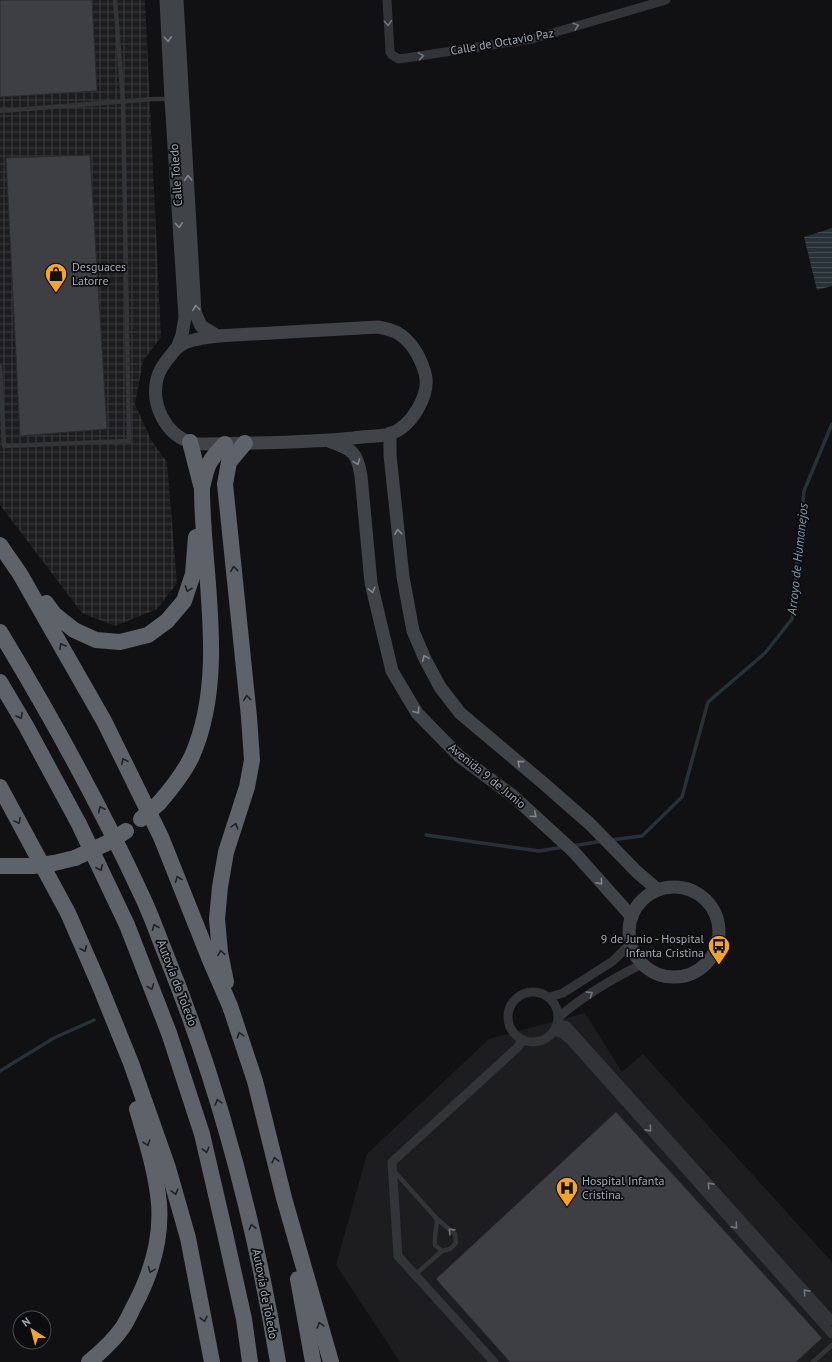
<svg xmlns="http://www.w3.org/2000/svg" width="832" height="1362" viewBox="0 0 832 1362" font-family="'PT Sans',sans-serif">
  <defs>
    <pattern id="industrial-grid" width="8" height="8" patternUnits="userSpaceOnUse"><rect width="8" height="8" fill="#1d1d20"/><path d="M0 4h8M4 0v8" fill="none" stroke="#3b3b3e"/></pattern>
    <pattern id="water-rules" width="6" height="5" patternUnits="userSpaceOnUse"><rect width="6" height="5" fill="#283137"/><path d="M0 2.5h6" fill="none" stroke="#444c52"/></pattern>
  </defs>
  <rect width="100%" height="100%" fill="#111113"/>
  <polygon fill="#1d1d20" points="585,1013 622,1072 643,1054 832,1262 832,1362 400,1362 336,1265 367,1154 489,1039"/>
  <polygon fill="url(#industrial-grid)" points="0,0 145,0 161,337 143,361 135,404 151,440 167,462 177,583 157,609 115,626 82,613 0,505"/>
  <polygon fill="url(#water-rules)" points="832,228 832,286 817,290 804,237"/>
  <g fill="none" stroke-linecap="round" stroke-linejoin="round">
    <g stroke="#283137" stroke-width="3.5">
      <polyline points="426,835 539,851 564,847"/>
      <polyline points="611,840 642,836 682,797 708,702 765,653 792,619 804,491 832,424"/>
      <polyline points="572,846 603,841"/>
      <polyline points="0,1071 54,1038 94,1020"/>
    </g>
  </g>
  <g fill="#3d3f43" stroke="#2b2b2f">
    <polygon points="0,0 92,0 97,91 0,97"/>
    <polygon points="90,155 107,429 20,436 6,158"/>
    <polygon points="616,1112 822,1338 796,1362 510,1362 436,1279"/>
  </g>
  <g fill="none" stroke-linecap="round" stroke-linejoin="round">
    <g stroke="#323438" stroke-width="4.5">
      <polyline points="0,111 154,99 169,99"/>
      <polyline points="0,366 4,446 129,441 123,102 115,0"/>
      <path d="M394 1171 437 1219 455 1234 456 1243 450 1249 442 1251 435 1245C434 1235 437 1228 437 1219"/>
      <polyline points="415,1275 442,1251"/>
      <polyline points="813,1362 832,1345"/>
    </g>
    <g stroke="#323438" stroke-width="9">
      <polyline points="387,0 390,52 392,55 399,59 532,39 666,0"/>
      <circle cx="533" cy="1017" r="25"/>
      <polyline points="550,997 563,993 613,961 630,944"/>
      <path d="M559 1017C584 995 612 979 642 964"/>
      <polyline points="558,1024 567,1026 832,1321"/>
      <polyline points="554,1031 563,1034 570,1040 832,1334"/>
      <polyline points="494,1362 398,1256 392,1162 517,1048 523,1040"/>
    </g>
    <g stroke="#404348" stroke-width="13">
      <polyline points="166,0 171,99 185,317 182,335 177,348"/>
      <polyline points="177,0 195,312 201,326 218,336"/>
      <path d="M378 327C384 328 391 330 396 332 412 341 420 356 425 373 431 395 411 427 390 434 379 437 365 436 354 438 305 443 255 443 205 444 201 444 195 444 190 442 165 434 151 404 157 379 159 370 165 362 171 355 173 353 174 350 177 348 188 339 204 338 218 336Z"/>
      <polyline points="390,433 390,455 403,577 413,631 425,659 440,687 460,713 542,782 590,824 637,872 658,890"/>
      <path d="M331 442C353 450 357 452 361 476L371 583 392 671 417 713 459 756 513 796 574 852 632 917"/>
      <circle cx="674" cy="932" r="45"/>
    </g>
    <g stroke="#5e6269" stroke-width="16">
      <polyline points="190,442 201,485"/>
      <polyline points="0,545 20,574 104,721 161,837 210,960 230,1006 255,1081 284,1198 331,1362"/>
      <polyline points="46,603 54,614 74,630 96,640 120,642 148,635 167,621 184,601 193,574 196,537"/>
      <path d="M0 632C52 718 100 805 142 896 151 915 158 935 166 955 219 1086 255 1223 278 1362"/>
      <polyline points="0,682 26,726 79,824 127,925 169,1033 202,1134 224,1229 244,1319 250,1362"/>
      <polyline points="0,787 68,913 99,984 131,1063 168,1168 188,1238 212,1362"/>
      <path d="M159 803C172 788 184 773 192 756 222 688 209 605 204 534 203 519 202 503 202 488 207 465 208 461 225 444"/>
      <polyline points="54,863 75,858"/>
      <polyline points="0,866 33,866"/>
      <polyline points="226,982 220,952 217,919 220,887 226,852 247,787 252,760 249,717 225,484 229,462 245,443"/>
      <polyline points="298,1279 313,1362"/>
      <path d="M89 1362C101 1352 114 1340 123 1327 127 1321 130 1314 133 1308 151 1275 162 1241 159 1203 156 1171 146 1140 137 1109"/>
    </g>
    <g stroke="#5e6269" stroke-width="16">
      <polyline points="141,819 159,803"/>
      <polyline points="75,858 109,842 126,831"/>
      <polyline points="33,866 54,863"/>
    </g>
  </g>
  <defs><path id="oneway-chevron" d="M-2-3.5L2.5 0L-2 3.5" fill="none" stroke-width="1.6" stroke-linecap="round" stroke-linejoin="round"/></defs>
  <g stroke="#70747c">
    <use href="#oneway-chevron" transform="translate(388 23) rotate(87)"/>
    <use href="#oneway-chevron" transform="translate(576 26) rotate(-17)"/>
    <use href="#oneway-chevron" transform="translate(421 56) rotate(-9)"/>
    <use href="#oneway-chevron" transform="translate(590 994) rotate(-33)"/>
    <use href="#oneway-chevron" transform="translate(649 1129) rotate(48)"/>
    <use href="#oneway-chevron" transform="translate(710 1185) rotate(-132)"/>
    <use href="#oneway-chevron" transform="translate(735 1226) rotate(48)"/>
    <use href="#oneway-chevron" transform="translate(451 1231) rotate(-136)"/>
    <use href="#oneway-chevron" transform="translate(806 1292) rotate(-132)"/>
  </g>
  <g stroke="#80858e">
    <use href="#oneway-chevron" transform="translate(168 39) rotate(87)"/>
    <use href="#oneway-chevron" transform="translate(188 178) rotate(-93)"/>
    <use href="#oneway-chevron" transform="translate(179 225) rotate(86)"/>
    <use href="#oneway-chevron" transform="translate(196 308) rotate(-97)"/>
    <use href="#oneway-chevron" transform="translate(357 462) rotate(68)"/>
    <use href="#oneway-chevron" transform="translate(398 532) rotate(-96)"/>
    <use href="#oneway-chevron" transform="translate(372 590) rotate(76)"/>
    <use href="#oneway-chevron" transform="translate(425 658) rotate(-115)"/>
    <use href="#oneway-chevron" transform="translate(417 711) rotate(54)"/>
    <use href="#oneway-chevron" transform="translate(520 763) rotate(-140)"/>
    <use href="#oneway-chevron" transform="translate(534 815) rotate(42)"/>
    <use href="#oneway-chevron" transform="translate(600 882) rotate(49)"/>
  </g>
  <g stroke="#202225">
    <use href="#oneway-chevron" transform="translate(234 569) rotate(-96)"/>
    <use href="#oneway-chevron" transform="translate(188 589) rotate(109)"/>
    <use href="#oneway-chevron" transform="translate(62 646) rotate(-119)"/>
    <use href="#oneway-chevron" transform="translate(247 698) rotate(-96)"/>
    <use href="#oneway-chevron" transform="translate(20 716) rotate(60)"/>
    <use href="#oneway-chevron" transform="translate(124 761) rotate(-116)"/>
    <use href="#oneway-chevron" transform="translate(101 809) rotate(-116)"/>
    <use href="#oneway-chevron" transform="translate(18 821) rotate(62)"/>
    <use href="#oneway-chevron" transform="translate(235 826) rotate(-72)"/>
    <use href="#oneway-chevron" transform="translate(100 868) rotate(65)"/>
    <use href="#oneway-chevron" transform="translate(178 879) rotate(-112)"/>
    <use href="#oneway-chevron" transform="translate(155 927) rotate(-112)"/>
    <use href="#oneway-chevron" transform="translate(84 949) rotate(66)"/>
    <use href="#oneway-chevron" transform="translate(221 953) rotate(-99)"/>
    <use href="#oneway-chevron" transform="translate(151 987) rotate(69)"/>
    <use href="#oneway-chevron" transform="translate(240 1035) rotate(-108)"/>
    <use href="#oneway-chevron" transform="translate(218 1102) rotate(-107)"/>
    <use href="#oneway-chevron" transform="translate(147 1143) rotate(73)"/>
    <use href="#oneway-chevron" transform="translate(206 1150) rotate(76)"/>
    <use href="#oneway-chevron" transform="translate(275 1160) rotate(-104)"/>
    <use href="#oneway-chevron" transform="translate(175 1192) rotate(75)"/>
    <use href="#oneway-chevron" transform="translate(252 1227) rotate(-103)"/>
    <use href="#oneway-chevron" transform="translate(151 1270) rotate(111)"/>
    <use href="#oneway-chevron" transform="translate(204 1319) rotate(78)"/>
    <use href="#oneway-chevron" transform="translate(320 1325) rotate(-106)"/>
  </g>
  <defs>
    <g id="shop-pin" transform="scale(1.15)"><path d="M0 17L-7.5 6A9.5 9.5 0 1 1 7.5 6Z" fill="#f6a427" stroke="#0c0c0e"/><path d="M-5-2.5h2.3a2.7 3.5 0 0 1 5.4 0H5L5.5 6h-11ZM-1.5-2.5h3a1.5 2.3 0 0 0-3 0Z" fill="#111"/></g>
    <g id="bus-pin" transform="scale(1.15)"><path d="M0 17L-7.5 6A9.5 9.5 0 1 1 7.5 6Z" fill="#f6a427" stroke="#0c0c0e"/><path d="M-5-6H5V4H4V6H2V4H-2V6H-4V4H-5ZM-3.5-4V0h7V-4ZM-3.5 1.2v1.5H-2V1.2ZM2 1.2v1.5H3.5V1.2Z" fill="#111"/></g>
    <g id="hospital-pin" transform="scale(1.15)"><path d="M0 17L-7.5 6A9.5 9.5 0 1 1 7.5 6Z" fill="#f6a427" stroke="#0c0c0e"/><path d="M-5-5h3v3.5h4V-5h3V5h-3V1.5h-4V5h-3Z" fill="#111"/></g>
  </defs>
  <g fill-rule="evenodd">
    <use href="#shop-pin" x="56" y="274"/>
    <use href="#bus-pin" x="719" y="946"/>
    <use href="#hospital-pin" x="567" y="1188"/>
  </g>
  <g text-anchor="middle" stroke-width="3.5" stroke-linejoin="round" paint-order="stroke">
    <g font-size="12" fill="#a2a9b4" stroke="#0c0c0e">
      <text transform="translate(502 42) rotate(-10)" y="4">Calle de Octavio Paz</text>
      <text transform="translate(176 175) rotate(-94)" y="4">Calle Toledo</text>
      <text transform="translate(487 776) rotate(39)" y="4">Avenida 9 de Junio</text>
      <text transform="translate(177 983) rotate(69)" y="4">Autovía de Toledo</text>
      <text transform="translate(265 1294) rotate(79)" y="4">Autovía de Toledo</text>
    </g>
    <g font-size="12" fill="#a2a9b4" stroke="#0c0c0e" text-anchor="start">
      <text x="72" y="271">Desguaces<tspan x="72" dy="14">Latorre</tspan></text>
      <text x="704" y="943" text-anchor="end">9 de Junio - Hospital<tspan x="704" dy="14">Infanta Cristina</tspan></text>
      <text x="582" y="1185">Hospital Infanta<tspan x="582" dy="14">Cristina.</tspan></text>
    </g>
    <g font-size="13" font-style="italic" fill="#7899b1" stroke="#0c0c0e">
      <text transform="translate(797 559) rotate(-84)" y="5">Arroyo de Humanejos</text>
    </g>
  </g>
  <g transform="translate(32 1330) rotate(324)"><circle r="19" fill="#0c0c0e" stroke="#484b50"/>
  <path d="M0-3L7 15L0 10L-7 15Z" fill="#f6a427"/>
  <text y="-6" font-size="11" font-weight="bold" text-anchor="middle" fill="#a2a9b4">N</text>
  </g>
</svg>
